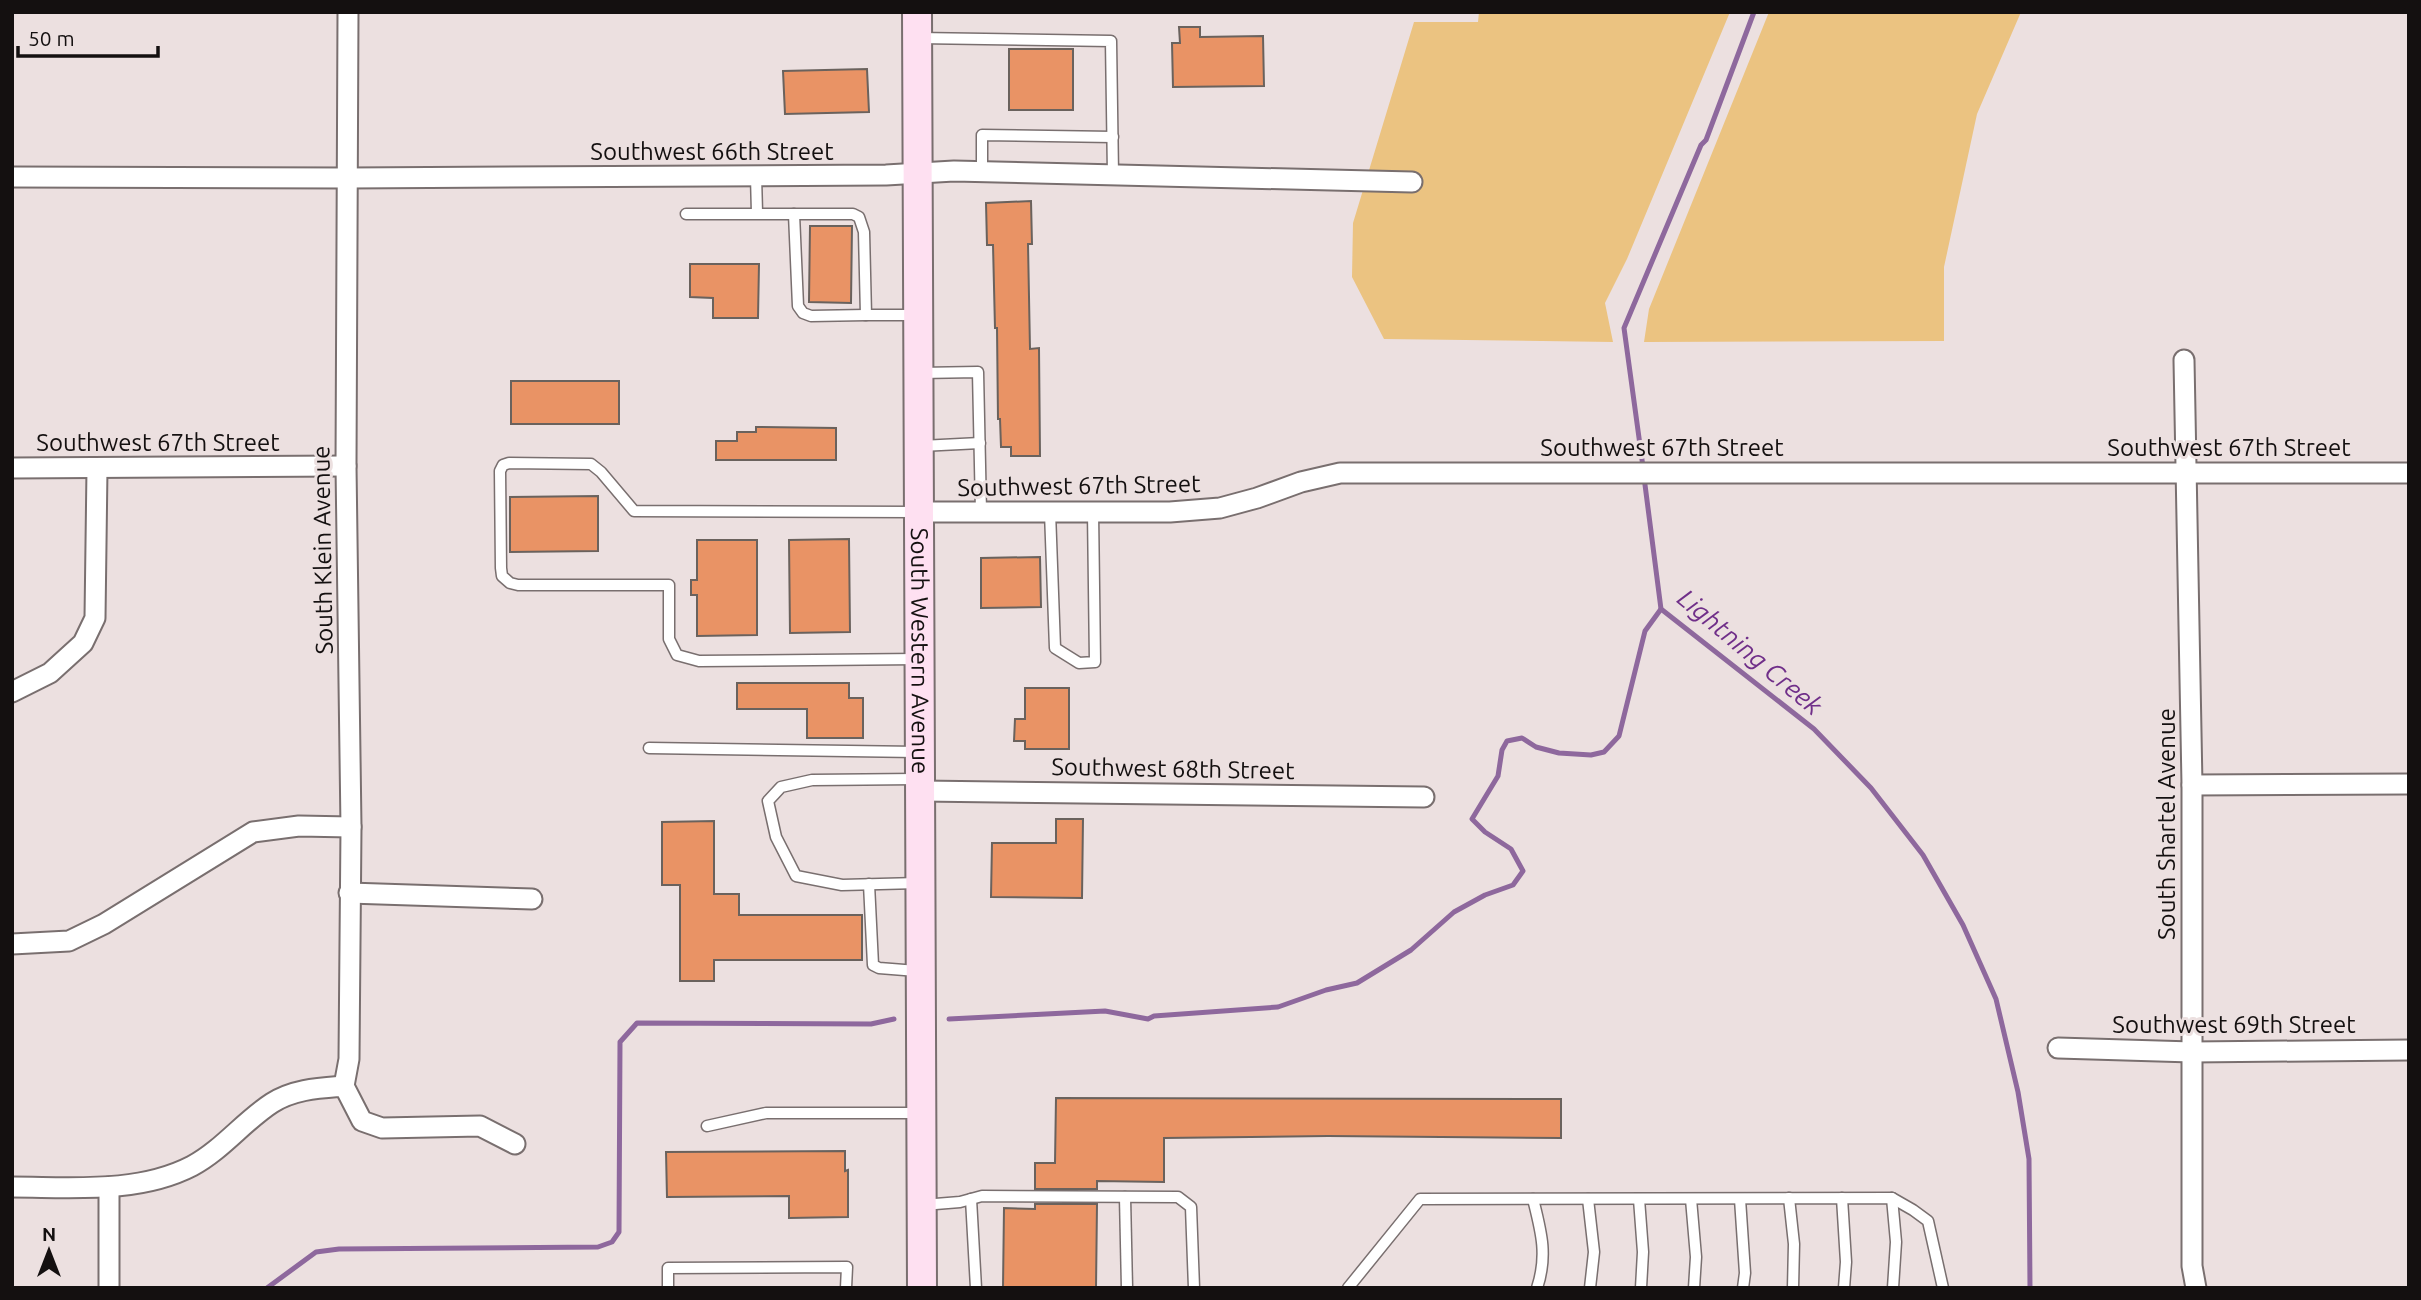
<svg xmlns="http://www.w3.org/2000/svg" width="2421" height="1300" viewBox="0 0 2421 1300" font-family="Ubuntu,sans-serif">
  <rect width="100%" height="100%" fill="#ece0e0"/>
  <g fill="#ebc381">
    <polygon points="1479,12 1730,12 1627,259 1605,303 1613,342 1384,339 1352,277 1353,223 1414,22 1478,22"/>
    <polygon points="1769,12 2021,12 1977,114 1944,267 1944,341 1644,342 1649,309"/>
  </g>
  <g fill="none" stroke-linecap="round" stroke-linejoin="round">
    <g stroke="#8e689d" stroke-width="5">
      <polyline points="1643,467 1624,328 1701,145 1706,140 1754,12"/>
      <polyline points="1644,477 1661,609 1814,729 1871,788 1923,855 1963,925 1996,999 2018,1092 2029,1159 2030,1288"/>
      <polyline points="949,1019 1105,1011 1148,1019 1154,1016 1278,1007 1326,990 1357,983 1411,950 1454,912 1485,895 1513,885 1523,871 1511,849 1485,832 1472,819 1498,776 1502,750 1507,741 1522,738 1536,747 1559,753 1591,755 1604,752 1619,736 1645,631 1661,609"/>
      <polyline points="267,1288 316,1252 339,1249 598,1247 612,1242 619,1232 620,1042 637,1023 871,1024 894,1019"/>
    </g>
  </g>
  <g fill="#e99365" stroke="#6a625d" stroke-width="2">
    <polygon points="1179,27 1200,27 1200,37 1263,36 1264,86 1173,87 1172,43 1180,43"/>
    <rect x="1009" y="49" width="64" height="61"/>
    <polygon points="867,69 869,112 785,114 783,71"/>
    <polygon points="1031,201 1032,244 1028,244 1030,349 1039,348 1040,456 1011,456 1011,447 1001,447 1000,419 998,419 997,328 995,328 993,245 987,245 986,203"/>
    <polygon points="810,226 852,226 851,303 809,302"/>
    <polygon points="690,264 759,264 758,318 713,318 713,298 690,297"/>
    <rect x="511" y="381" width="108" height="43"/>
    <polygon points="756,427 836,428 836,460 716,460 716,441 737,441 737,432 756,432"/>
    <polygon points="598,496 598,551 510,552 510,497"/>
    <polygon points="849,539 850,632 790,633 789,540"/>
    <polygon points="697,540 757,540 757,635 697,636 697,595 691,595 691,580 697,580"/>
    <polygon points="1040,557 1041,607 981,608 981,558"/>
    <polygon points="737,683 849,683 849,698 863,698 863,738 807,738 807,709 737,709"/>
    <polygon points="1025,688 1069,688 1069,749 1025,749 1025,741 1014,741 1015,719 1025,719"/>
    <polygon points="1056,819 1083,819 1082,898 991,897 992,843 1056,843"/>
    <polygon points="714,821 714,894 739,894 739,915 862,915 862,960 714,960 714,981 680,981 680,885 662,885 662,822"/>
    <polygon points="1056,1098 1561,1099 1561,1138 1328,1136 1164,1138 1164,1182 1097,1181 1097,1189 1035,1189 1035,1163 1055,1163"/>
    <polygon points="845,1151 845,1171 848,1170 848,1217 789,1218 789,1196 667,1197 666,1152"/>
    <polygon points="1035,1204 1097,1204 1096,1288 1003,1287 1004,1208 1035,1209"/>
  </g>
  <g fill="none" stroke-linecap="round" stroke-linejoin="round">
    <g stroke="#796f6f" stroke-width="13">
      <g id="service">
        <polyline points="918,38 1111,41 1113,175"/>
        <polyline points="982,171 982,135 1113,137"/>
        <polyline points="756,176 757,213"/>
        <polyline points="686,214 853,214 859,217 864,232 866,315 915,315"/>
        <polyline points="794,214 798,306 803,313 811,316 866,315"/>
        <polyline points="920,373 978,372 981,512"/>
        <polyline points="921,446 980,443"/>
        <polyline points="917,512 634,511 601,472 591,464 509,463 503,465 500,471 501,568 502,576 510,583 518,585 669,585 669,639 677,655 699,661 919,659"/>
        <polyline points="1050,512 1055,648 1079,663 1095,662 1093,512"/>
        <polyline points="649,748 917,752"/>
        <polyline points="917,779 812,780 781,787 768,801 776,837 796,876 842,885 918,883"/>
        <polyline points="869,884 873,965 879,968 917,971"/>
        <polyline points="707,1126 766,1113 918,1113"/>
        <polyline points="1125,1197 1127,1288"/>
        <polyline points="1789,1198 1794,1244 1793,1288"/>
        <polyline points="1842,1198 1846,1262 1844,1288"/>
        <polyline points="1892,1198 1896,1242 1893,1288"/>
        <polyline points="971,1199 976,1288"/>
        <path d="M1533 1199C1541 1231 1548 1255 1537 1288"/>
        <polyline points="1588,1199 1594,1252 1590,1288"/>
        <polyline points="1639,1199 1643,1252 1641,1288"/>
        <polyline points="1691,1199 1696,1257 1694,1288"/>
        <polyline points="1740,1199 1745,1273 1743,1288"/>
        <polyline points="923,1205 960,1202 982,1196 1178,1197 1191,1207 1194,1288"/>
        <polyline points="668,1288 668,1268 847,1267 846,1288"/>
        <polyline points="1348,1288 1420,1199 1892,1198 1913,1210 1928,1221 1943,1288"/>
      </g>
    </g>
    <g stroke="#796f6f" stroke-width="23">
      <g id="minor">
        <polyline points="12,177 348,178 886,175 954,171 1412,182"/>
        <polyline points="2184,360 2192,785 2192,1266 2196,1288"/>
        <polyline points="12,468 346,466"/>
        <polyline points="921,512 1170,512 1220,508 1257,498 1301,482 1340,473 2409,473"/>
        <polyline points="12,692 50,673 83,643 95,618 97,469"/>
        <polyline points="2192,785 2409,784"/>
        <polyline points="921,791 1424,797"/>
        <polyline points="349,893 532,899"/>
        <polyline points="12,944 69,941 104,924 253,832 299,826 351,827"/>
        <polyline points="2058,1048 2192,1052 2409,1050"/>
        <polyline points="344,1086 349,1059 351,827 346,466 348,12"/>
        <path d="M12 1187C71 1187 138 1194 192 1166 222 1150 244 1121 272 1103 294 1089 320 1088 344 1086L362 1121 382 1128 480 1126 515 1144"/>
        <polyline points="109,1187 109,1288"/>
      </g>
    </g>
    <g stroke="#796f6f" stroke-width="32">
      <g id="secondary">
        <path id="s1" d="M917 12 922 1288"/>
      </g>
    </g>
    <use href="#service" stroke="#fff" stroke-width="10"/>
    <use href="#minor" stroke="#fff" stroke-width="19"/>
    <use href="#secondary" stroke="#fee0f1" stroke-width="28"/>
  </g>
  <g text-anchor="middle" stroke-width="6" stroke-linejoin="round" paint-order="stroke">
    <g font-size="24" fill="#141010" stroke="#ece0e0">
      <text x="712" y="160">Southwest 66th Street</text>
      <text x="158" y="451">Southwest 67th Street</text>
      <text x="1662" y="456">Southwest 67th Street</text>
      <text x="2229" y="456">Southwest 67th Street</text>
      <text transform="translate(1079 486) rotate(-1)" y="8">Southwest 67th Street</text>
      <text transform="translate(323 550) rotate(-91)" y="8">South Klein Avenue</text>
      <text dy="8" stroke="none"><textPath href="#s1" startOffset="639">South Western Avenue</textPath></text>
      <text transform="translate(1173 769) rotate(1)" y="8">Southwest 68th Street</text>
      <text transform="translate(2167 824) rotate(-90)" y="8">South Shartel Avenue</text>
      <text x="2234" y="1033">Southwest 69th Street</text>
    </g>
    <g font-size="26" font-style="italic" fill="#702f89" stroke="#ece0e0">
      <text transform="translate(1750 652) rotate(40)" y="9">Lightning Creek</text>
    </g>
  </g>
  <rect width="2421" height="1300" fill="none" stroke="#141010" stroke-width="28"/>
  <g transform="translate(49 1251)" stroke="#ece0e0" stroke-width="5" paint-order="stroke">
  <path d="M0-5L12 26L0 18L-12 26Z" fill="#141010"/>
  <text y="-10" font-size="19" font-weight="bold" text-anchor="middle" fill="#141010">N</text>
  </g>
  <path d="M18 46v10h140v-10" fill="none" stroke="#141010" stroke-width="3.5"/>
  <text x="28" y="46" font-size="21" fill="#141010" stroke="#ece0e0" stroke-width="5" paint-order="stroke">50 m</text>
</svg>
